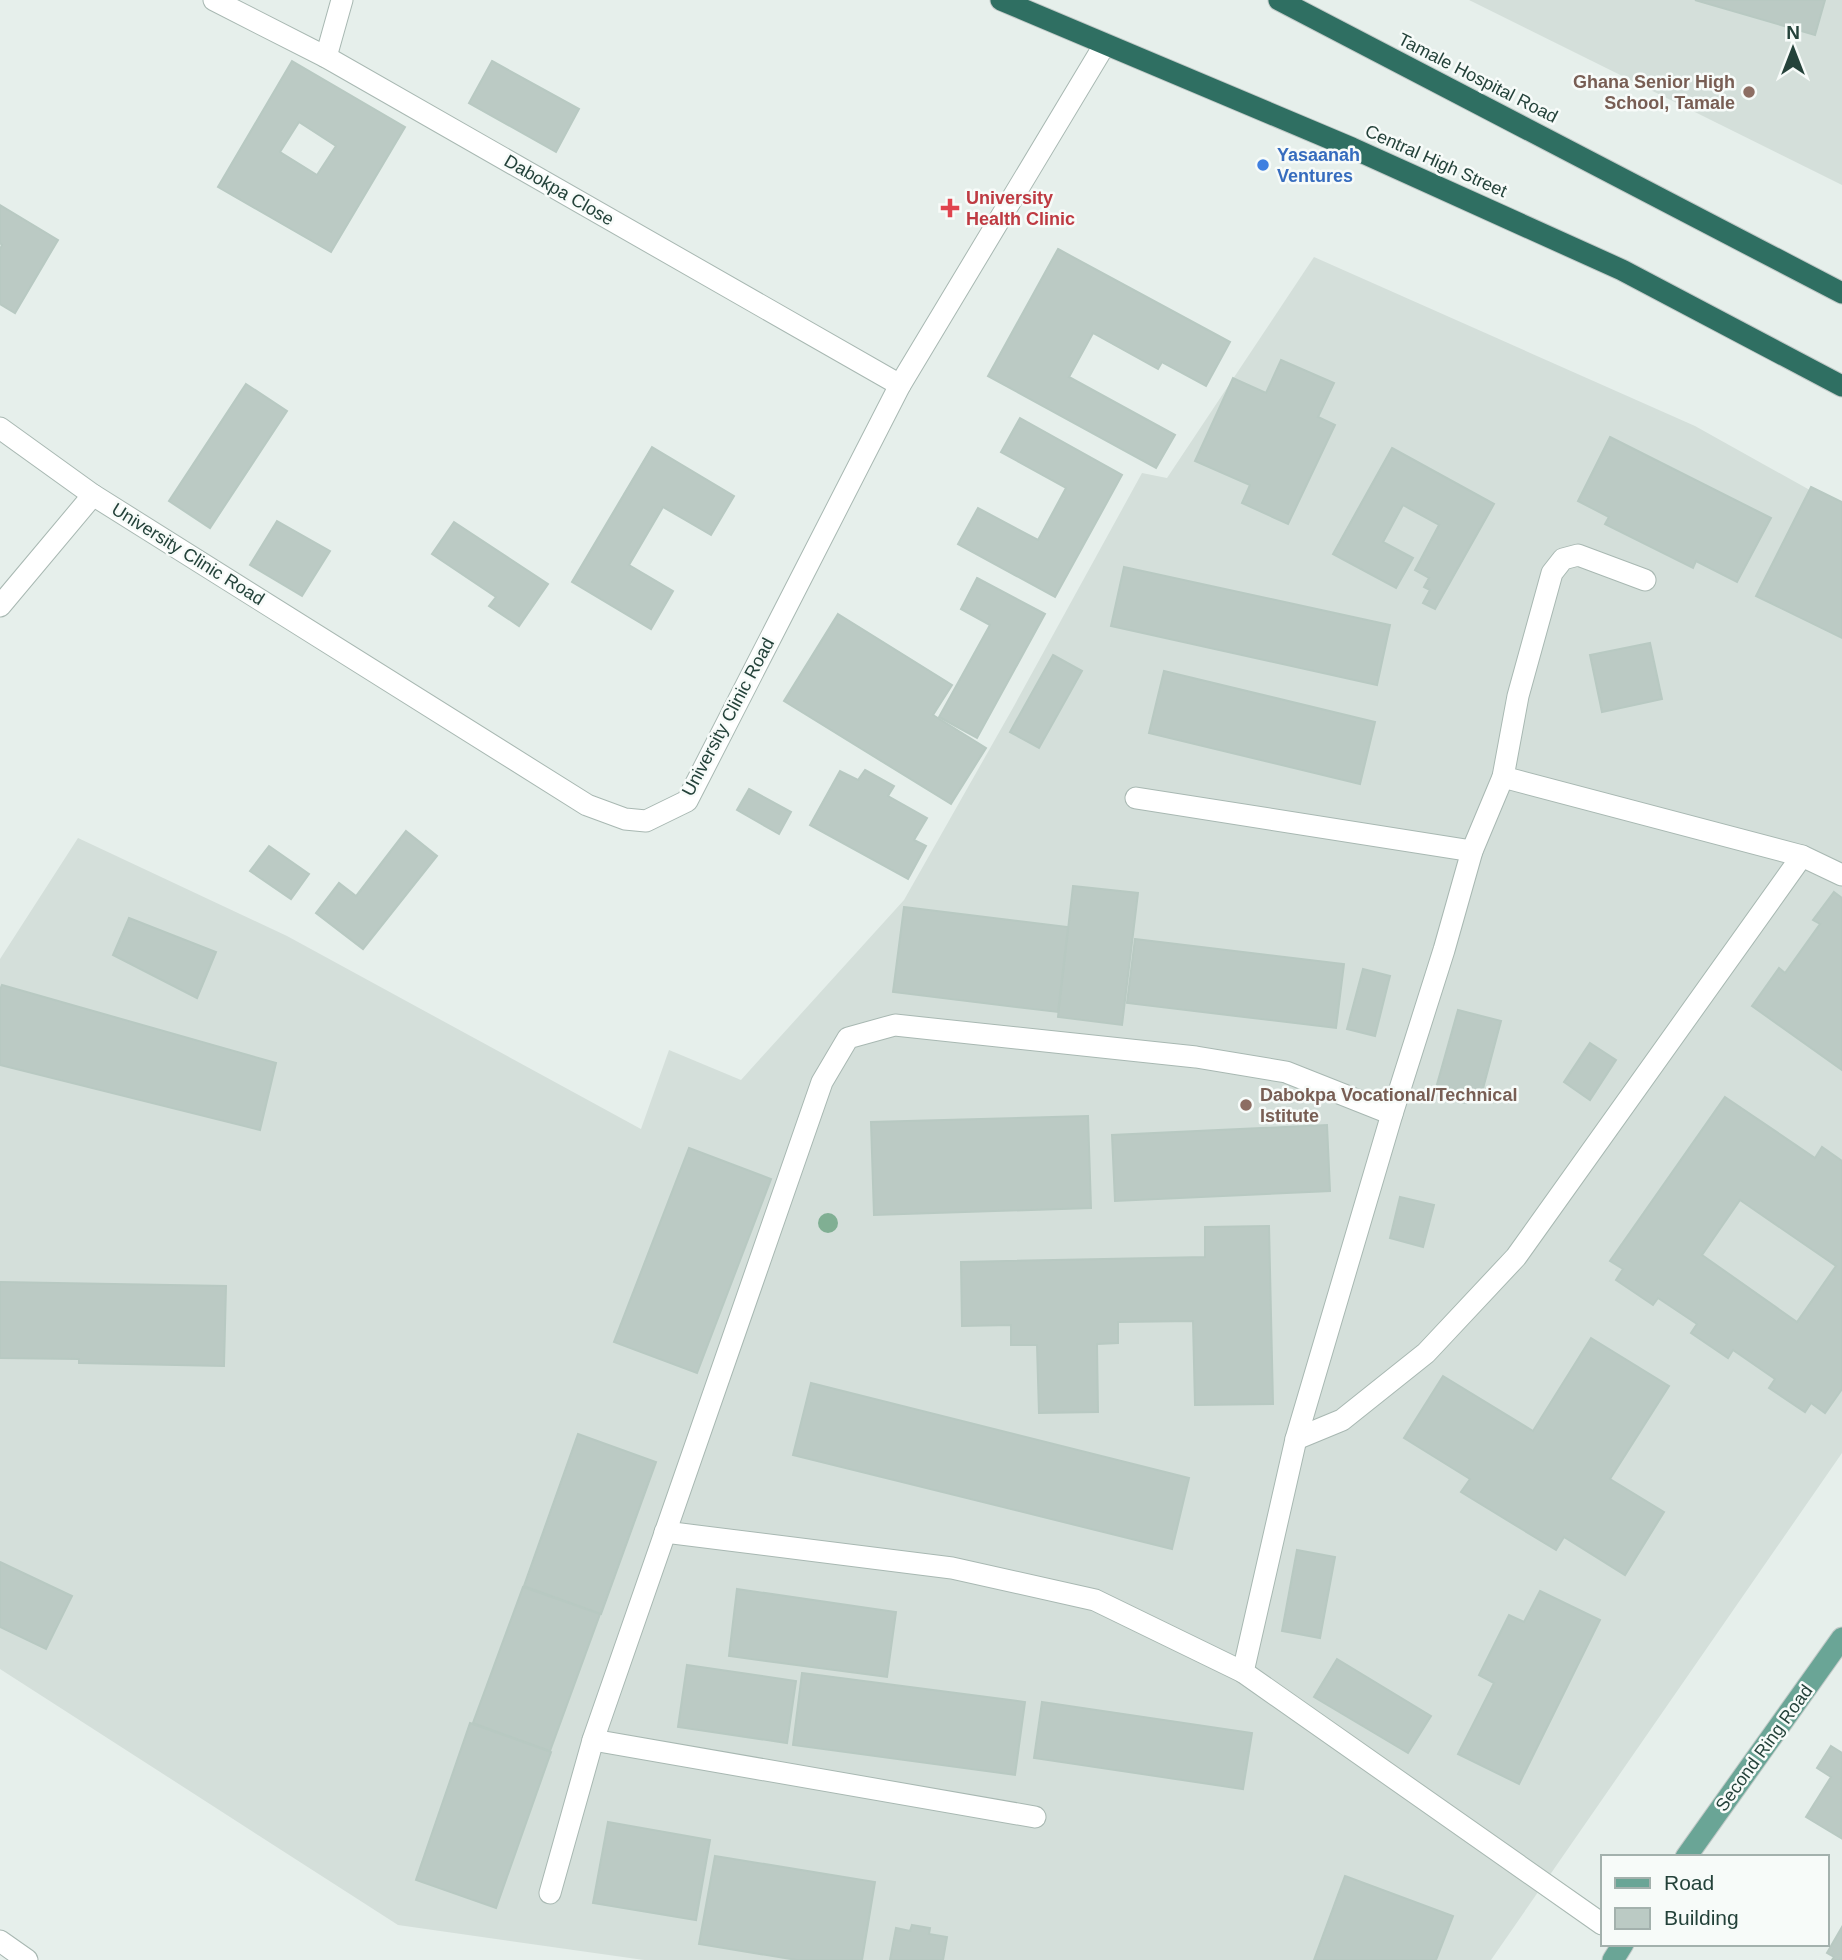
<svg xmlns="http://www.w3.org/2000/svg" width="1842" height="1960" viewBox="0 0 1842 1960" font-family="Helvetica,sans-serif">
  <rect width="100%" height="100%" fill="#e6efeb"/>
  <g fill="#d4dfda">
    <polygon points="1469,0 1842,0 1842,185"/>
    <polygon points="1314,257 1695,426 1842,508 1842,1453 1491,1960 644,1960 398,1925 0,1669 0,959 78,838 287,936 641,1129 669,1050 741,1080 904,900 1014,706 1142,473 1167,478"/>
  </g>
  <g fill="#bbcac4" stroke="#b8c9c2" stroke-width="2" fill-rule="evenodd">
    <polygon points="1695,0 1825,0 1815,35"/>
    <path d="M292 61 405 127 331 252 218 187ZM299 122 336 146 317 175 280 152Z"/>
    <polygon points="492,61 579,109 556,152 469,103"/>
    <polygon points="0,205 58,240 15,313 0,304 0,249 2,245 0,243"/>
    <polygon points="1058,249 1230,342 1206,386 1162,362 1158,369 1093,333 1069,377 1175,435 1156,468 988,376"/>
    <polygon points="1281,360 1334,383 1318,417 1335,425 1288,524 1242,503 1250,485 1195,461 1233,378 1266,393"/>
    <polygon points="246,384 287,411 210,528 169,501"/>
    <polygon points="1020,418 1122,475 1055,597 958,544 978,508 1038,540 1066,488 1001,452"/>
    <polygon points="1610,437 1771,518 1737,582 1696,561 1693,568 1605,524 1609,517 1578,501"/>
    <polygon points="652,447 734,496 711,535 663,507 629,565 673,591 651,629 572,582"/>
    <polygon points="1392,448 1494,504 1435,609 1423,603 1430,590 1424,587 1429,578 1415,570 1439,525 1403,505 1383,542 1413,558 1396,588 1333,554"/>
    <polygon points="1811,487 1842,502 1842,638 1756,596"/>
    <polygon points="277,521 330,551 302,596 250,565"/>
    <polygon points="454,522 548,584 519,626 489,606 496,597 432,554"/>
    <polygon points="1124,567 1390,625 1377,685 1111,626"/>
    <polygon points="977,578 1045,614 977,738 939,717 990,625 961,609"/>
    <polygon points="838,614 952,685 933,715 986,748 951,804 784,701"/>
    <polygon points="1650,643 1662,699 1602,712 1590,655"/>
    <polygon points="1053,655 1082,671 1039,748 1010,732"/>
    <polygon points="1164,671 1375,722 1360,784 1149,733"/>
    <polygon points="865,770 894,786 888,796 927,818 914,840 926,846 908,879 810,825 840,771 858,780"/>
    <polygon points="749,789 791,812 779,834 737,810"/>
    <polygon points="406,831 437,856 363,949 316,913 339,883 356,896"/>
    <polygon points="269,846 309,874 291,899 250,871"/>
    <polygon points="1073,886 1138,893 1122,1025 1058,1017"/>
    <polygon points="1834,892 1842,898 1842,1070 1752,1006 1779,968 1785,973 1820,924 1813,920"/>
    <polygon points="904,907 1068,927 1058,1012 893,992"/>
    <polygon points="129,918 216,952 197,998 113,955"/>
    <polygon points="1135,939 1344,964 1336,1028 1127,1003"/>
    <polygon points="1363,969 1390,976 1375,1036 1347,1029"/>
    <polygon points="2,985 276,1063 260,1130 0,1065 0,990"/>
    <polygon points="1458,1010 1501,1021 1481,1096 1468,1093 1466,1103 1434,1095"/>
    <polygon points="1590,1043 1616,1060 1590,1100 1564,1082"/>
    <path d="M1725 1097 1815 1158 1822 1147 1842 1161V1389L1825 1413 1811 1403 1805 1412 1769 1388 1775 1379 1733 1350 1728 1358 1691 1333 1697 1324 1658 1298 1653 1305 1616 1280 1623 1269 1610 1261ZM1740 1200 1836 1266 1797 1322 1702 1255Z"/>
    <polygon points="1088,1116 1091,1208 874,1215 871,1122"/>
    <polygon points="1327,1125 1330,1191 1115,1201 1112,1135"/>
    <polygon points="689,1148 771,1179 697,1373 614,1342"/>
    <polygon points="1400,1197 1434,1205 1423,1247 1390,1238"/>
    <polygon points="1269,1226 1273,1404 1195,1405 1193,1321 1118,1322 1118,1343 1097,1344 1098,1412 1039,1413 1037,1345 1011,1345 1011,1325 962,1326 961,1262 1205,1257 1205,1227"/>
    <polygon points="0,1282 226,1286 224,1366 79,1363 79,1359 0,1358"/>
    <polygon points="1591,1338 1669,1386 1610,1479 1664,1512 1625,1575 1564,1537 1556,1550 1461,1492 1470,1479 1404,1438 1443,1376 1533,1431"/>
    <polygon points="811,1383 1189,1478 1172,1549 793,1455"/>
    <polygon points="578,1434 656,1462 601,1614 524,1586"/>
    <polygon points="1297,1550 1335,1557 1320,1638 1282,1631"/>
    <polygon points="0,1562 72,1596 46,1649 0,1627"/>
    <polygon points="523,1587 600,1614 550,1751 473,1723"/>
    <polygon points="737,1589 896,1612 887,1677 729,1656"/>
    <polygon points="1540,1591 1600,1620 1519,1784 1458,1754 1494,1683 1479,1675 1509,1615 1524,1622"/>
    <polygon points="1337,1659 1431,1716 1408,1753 1314,1697"/>
    <polygon points="687,1665 796,1681 787,1743 678,1727"/>
    <polygon points="802,1673 1025,1702 1015,1775 793,1745"/>
    <polygon points="1042,1702 1252,1733 1243,1789 1034,1758"/>
    <polygon points="470,1723 551,1752 496,1908 416,1880"/>
    <polygon points="1831,1746 1842,1753 1841,1838 1806,1817 1831,1777 1817,1768"/>
    <polygon points="608,1822 710,1840 696,1920 593,1903"/>
    <polygon points="715,1856 875,1882 862,1960 797,1960 699,1944"/>
    <polygon points="1345,1876 1453,1916 1436,1960 1314,1960"/>
    <polygon points="912,1925 930,1928 929,1934 947,1937 943,1960 890,1960 896,1928 910,1931"/>
    <polygon points="1842,1927 1842,1960 1832,1960 1834,1957 1827,1953"/>
  </g>
  <g fill="none" stroke-linecap="round" stroke-linejoin="round">
    <g stroke="#a8b8b2" stroke-width="23">
      <g id="minor">
        <polyline points="214,0 326,57 900,385"/>
        <polyline points="326,57 342,0"/>
        <polyline points="0,428 93,495 587,805 625,819 646,821 687,801 900,385 1105,44"/>
        <polyline points="0,606 93,495"/>
        <polyline points="1503,777 1802,856 1842,875"/>
        <polyline points="1136,798 1472,851"/>
        <polyline points="1296,1439 1342,1420 1426,1353 1516,1257 1802,856"/>
        <polyline points="665,1532 952,1568 1095,1600 1243,1672 1602,1924"/>
        <polyline points="1243,1672 1296,1439 1392,1114 1444,950 1472,851 1503,777 1518,696 1552,573 1563,559 1578,555 1645,580"/>
        <polyline points="593,1740 1035,1817"/>
        <polyline points="550,1893 593,1740 822,1082 848,1038 895,1025 1196,1057 1286,1072 1392,1114"/>
        <polyline points="0,1941 27,1960"/>
      </g>
    </g>
    <g stroke="#c2cac8" stroke-width="23">
      <g id="major">
        <polyline points="1686,1857 1842,1638"/>
        <polyline points="1613,1960 1623,1944"/>
      </g>
    </g>
    <g stroke="#c2cac8" stroke-width="23">
      <g id="highway">
        <polyline points="1001,0 1352,148 1622,270 1842,386"/>
        <polyline points="1279,0 1842,293"/>
      </g>
    </g>
    <use href="#minor" stroke="#fff" stroke-width="21"/>
    <use href="#major" stroke="#6aa596" stroke-width="21"/>
    <use href="#highway" stroke="#2f6f62" stroke-width="21"/>
  </g>
  <circle fill="#80af93" cx="828" cy="1223" r="10"/>
  <g fill="#8d6e63" stroke="#f7fbf9" stroke-width="2.5">
    <circle cx="1749" cy="92" r="7"/>
    <circle cx="1246" cy="1105" r="7"/>
  </g>
  <circle fill="#3f7fe0" stroke="#f7fbf9" stroke-width="2.5" cx="1263" cy="165" r="7"/>
  <path fill="#e0444e" stroke="#f7fbf9" stroke-width="2.5" d="M946.5 197.5h7v7h7v7h-7v7h-7v-7h-7v-7h7z"/>
  <g text-anchor="middle" stroke-width="5" stroke-linejoin="round" paint-order="stroke">
    <g font-size="18" fill="#24423a" stroke="#f7fbf9">
      <text transform="translate(1478 78) rotate(27)" y="6">Tamale Hospital Road</text>
      <text transform="translate(1436 161) rotate(24)" y="6">Central High Street</text>
      <text transform="translate(559 190) rotate(30)" y="6">Dabokpa Close</text>
      <text transform="translate(188 554) rotate(32)" y="6">University Clinic Road</text>
      <text transform="translate(728 717) rotate(-62)" y="6">University Clinic Road</text>
      <text transform="translate(1764 1748) rotate(-54)" y="6">Second Ring Road</text>
    </g>
    <g font-size="18" font-weight="bold" fill="#785e54" stroke="#f7fbf9" text-anchor="end">
      <text x="1735" y="88">Ghana Senior High<tspan x="1735" dy="21">School, Tamale</tspan></text>
      <text x="1260" y="1101" text-anchor="start">Dabokpa Vocational/Technical<tspan x="1260" dy="21">Istitute</tspan></text>
    </g>
    <g font-size="18" font-weight="bold" fill="#366cbe" stroke="#f7fbf9" text-anchor="start">
      <text x="1277" y="161">Yasaanah<tspan x="1277" dy="21">Ventures</tspan></text>
    </g>
    <g font-size="18" font-weight="bold" fill="#be3a42" stroke="#f7fbf9" text-anchor="start">
      <text x="966" y="204">University<tspan x="966" dy="21">Health Clinic</tspan></text>
    </g>
  </g>
  <rect x="1601" y="1855" width="228" height="91" fill="#f7fbf9" stroke="#a3b1ad" stroke-width="2"/>
  <rect x="1615" y="1878" width="35" height="10" fill="#6aa596" stroke="#a3b1ad" stroke-width="2"/>
  <text x="1664" y="1890" font-size="21" fill="#24423a">Road</text>
  <rect x="1615" y="1908" width="35" height="21" fill="#bbcac4" stroke="#a3b1ad" stroke-width="2"/>
  <text x="1664" y="1925" font-size="21" fill="#24423a">Building</text>
  <g transform="translate(1793 49)" stroke="#f7fbf9" stroke-width="5" paint-order="stroke">
  <path d="M0-5L12 26L0 18L-12 26Z" fill="#24423a"/>
  <text y="-10" font-size="19" font-weight="bold" text-anchor="middle" fill="#24423a">N</text>
  </g>
</svg>
